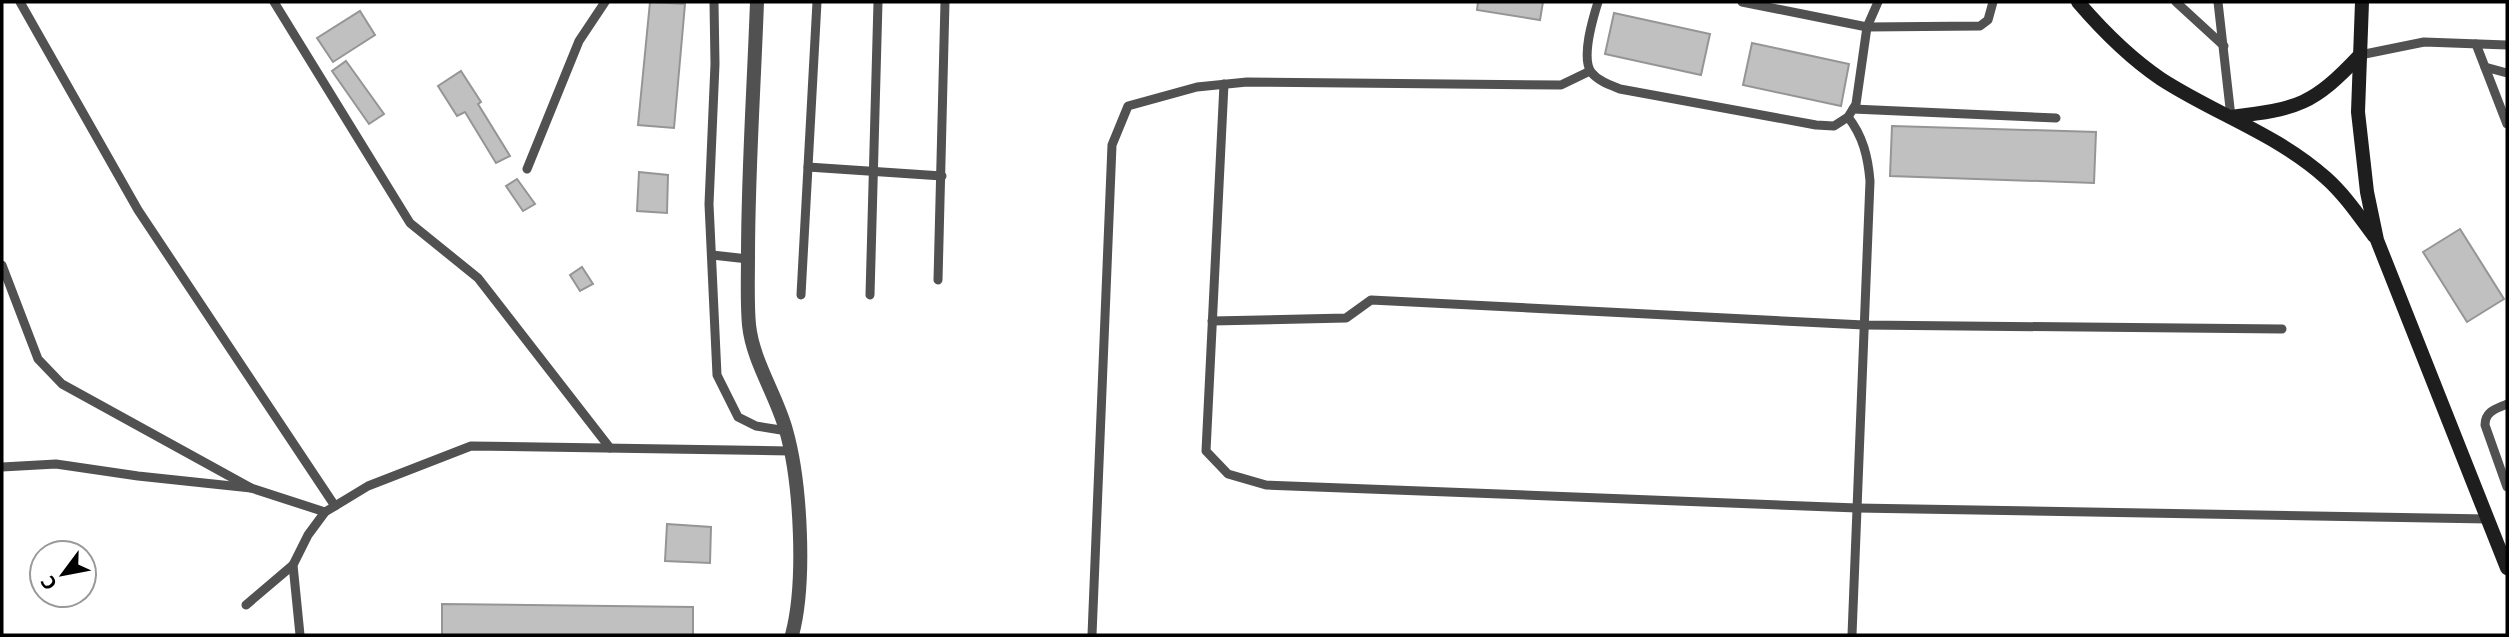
<svg xmlns="http://www.w3.org/2000/svg" width="2509" height="637" viewBox="0 0 2509 637" font-family="'Noto Sans',sans-serif">
  <rect width="100%" height="100%" fill="#fff"/>
  <g fill="#c0c0c0" stroke="#959595" stroke-width="2">
    <polygon points="650,2 685,4 674,128 638,125"/>
    <polygon points="1478,2 1543,2 1540,20 1477,10"/>
    <polygon points="360,11 375,35 333,62 317,38"/>
    <polygon points="1614,13 1710,34 1701,75 1605,54"/>
    <polygon points="1752,43 1849,64 1841,106 1743,85"/>
    <polygon points="346,61 384,114 369,124 332,71"/>
    <polygon points="461,71 481,102 478,104 510,156 496,163 465,112 457,116 438,86"/>
    <polygon points="1892,126 2096,132 2094,183 1890,176"/>
    <polygon points="639,172 668,175 667,213 637,211"/>
    <polygon points="517,179 535,204 523,211 506,186"/>
    <polygon points="2460,229 2504,299 2467,322 2423,252"/>
    <polygon points="582,267 593,284 580,291 570,275"/>
    <polygon points="667,524 711,527 710,563 665,561"/>
    <polygon points="442,604 693,607 693,635 442,635"/>
  </g>
  <g fill="none" stroke-linecap="round" stroke-linejoin="round">
    <g stroke="#515151" stroke-width="9">
      <polyline points="20,2 138,210 335,506"/>
      <polyline points="274,2 410,223 478,278 610,448"/>
      <polyline points="714,2 715,64 709,204 717,375 738,417 756,426 787,431"/>
      <path d="M1598 2C1593 18 1581 57 1591 72 1598 81 1610 85 1620 89L1816 125 1834 126 1848 117 1856 104 1867 27 1878 2"/>
      <polyline points="1742,2 1867,27 1980,26 1988,20 1993,2"/>
      <polyline points="2176,2 2224,46"/>
      <polyline points="2218,2 2231,117"/>
      <polyline points="2476,44 2507,124"/>
      <polyline points="2360,55 2424,42 2507,45"/>
      <polyline points="2485,67 2507,73"/>
      <polyline points="1224,84 1206,451 1228,474 1266,485 1857,508 2488,519"/>
      <polyline points="1853,109 2056,118"/>
      <path d="M1848 117C1863 136 1868 157 1870 181L1852 635"/>
      <polyline points="808,167 942,176"/>
      <polyline points="527,169 579,41 605,2"/>
      <polyline points="712,255 748,259"/>
      <polyline points="2,265 38,359 62,384 251,488"/>
      <polyline points="938,280 945,2"/>
      <polyline points="801,295 817,2"/>
      <polyline points="870,295 878,2"/>
      <polyline points="1212,321 1346,318 1371,300 1864,325 2282,329"/>
      <path d="M2507 404C2496 409 2485 411 2485 425L2507 487"/>
      <polyline points="2,467 56,464 138,476 251,488 325,512"/>
      <polyline points="246,605 293,565"/>
      <polyline points="300,635 293,565 308,535 325,512 368,486 471,446 790,451"/>
      <polyline points="1092,635 1112,145 1128,106 1197,87 1247,82 1561,85 1590,71"/>
    </g>
    <path stroke="#515151" stroke-width="14" d="M757 2C754 86 748 172 748 256 748 279 747 303 749 325 753 362 776 394 786 430 801 483 806 583 792 635"/>
    <g stroke="#1e1e1e" stroke-width="14">
      <path d="M2078 2C2102 30 2130 58 2161 79 2215 114 2277 134 2326 178 2345 195 2359 216 2374 236"/>
      <polyline points="2362,2 2358,112 2367,192 2377,240 2507,568"/>
      <path d="M2231 117C2298 109 2313 105 2360 55"/>
    </g>
  </g>
  <rect width="2509" height="637" fill="none" stroke="#000000" stroke-width="7"/>
  <g transform="translate(63 574) rotate(238)"><circle r="33" fill="#ffffff" stroke="#999999" stroke-width="2"/>
  <path d="M0-5L12 26L0 18L-12 26Z" fill="#000000"/>
  <text y="-10" font-size="19" font-weight="bold" text-anchor="middle" fill="#000000">С</text>
  </g>
</svg>
